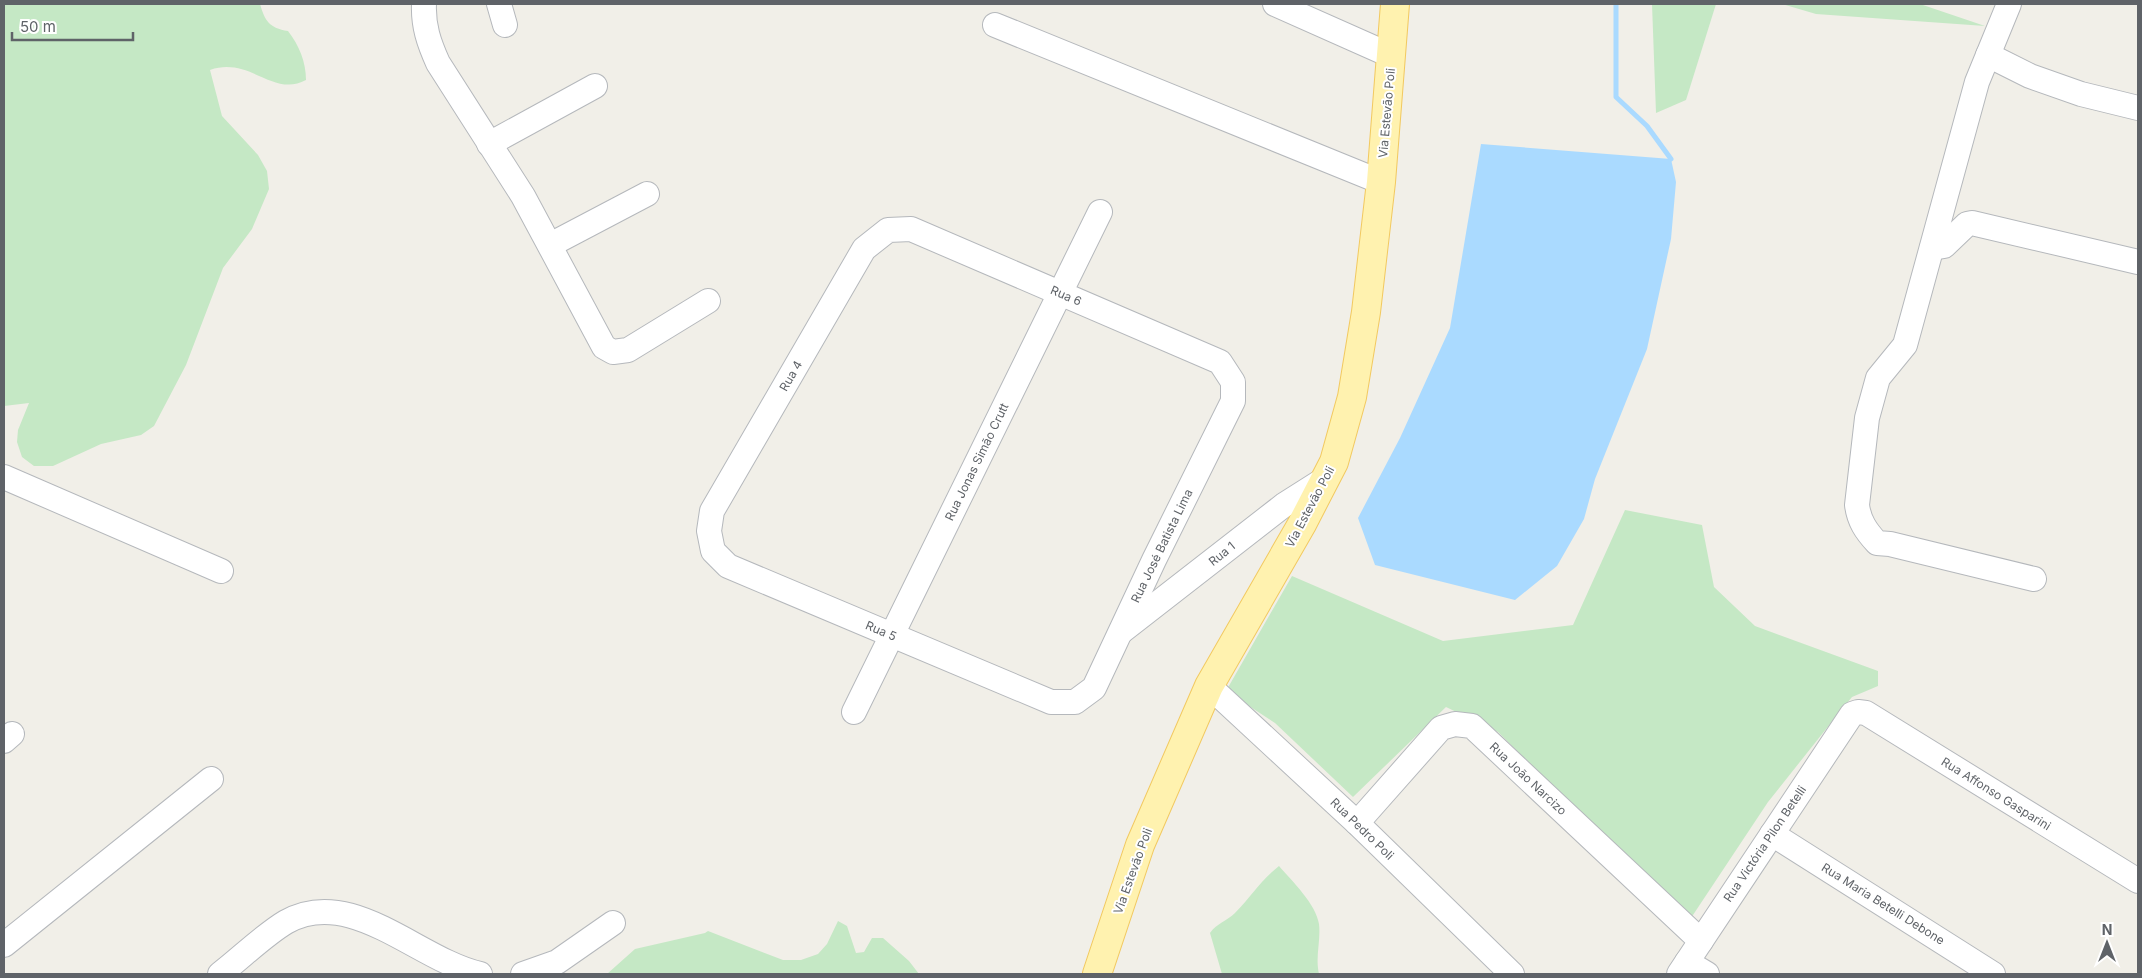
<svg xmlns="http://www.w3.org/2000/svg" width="2142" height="978" viewBox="0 0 2142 978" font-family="Inter,sans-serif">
  <rect width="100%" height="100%" fill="#f1efe8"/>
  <g fill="#c5e8c5">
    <path d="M4 4H260C265 21 269 28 288 31 299 45 306 62 306 80 273 98 250 56 210 70L222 116 258 155 267 171 269 189 252 229 223 268 186 365 154 426 141 435 101 444 53 466H34L22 457 17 442 18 430 29 403 4 406Z"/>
    <polygon points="1652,4 1716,4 1686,100 1656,113"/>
    <polygon points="1782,4 1920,4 1985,26 1816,14"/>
    <polygon points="1625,510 1702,525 1714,587 1755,626 1878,671 1878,686 1852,697 1838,714 1768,802 1689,921 1498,732 1446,707 1353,797 1275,723 1226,691 1292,576 1443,641 1573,625"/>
    <path d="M1279 866C1292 881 1316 904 1319 924 1321 941 1315 957 1319 974H1222L1210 933C1217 923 1227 921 1235 913 1252 896 1259 882 1279 866Z"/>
    <polygon points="838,921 847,926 856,953 864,952 872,938 883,938 909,961 919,974 607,974 635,949 705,933 708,931 783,960 801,960 818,954 827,944"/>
  </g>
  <polygon fill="#aadaff" points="1481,144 1671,159 1676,182 1671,239 1647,349 1595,479 1584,519 1557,566 1515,600 1375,565 1358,518 1400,438 1450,328"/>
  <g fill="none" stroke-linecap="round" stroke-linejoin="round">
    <polyline stroke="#aadaff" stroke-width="5" points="1616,4 1616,97 1647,126 1671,159"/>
    <g stroke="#b5b8bc" stroke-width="26">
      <g id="minor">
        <path d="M424 4C423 26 429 43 438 63L523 196 604 347 613 352 628 350 708 301"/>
        <polyline points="499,4 505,25"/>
        <polyline points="1275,4 1392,56"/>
        <path d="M2009 4 1977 82 1905 345 1878 378 1867 418 1857 505C1859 521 1866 531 1877 543L1890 544 2034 579"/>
        <polyline points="995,25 1381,182"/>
        <polyline points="1988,55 2030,76 2081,94 2138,108"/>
        <polyline points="489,144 595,86"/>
        <polygon points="911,229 1220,362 1233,382 1233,401 1154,560 1094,688 1075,702 1051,702 728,566 713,551 709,531 712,511 864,249 888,230"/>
        <polyline points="550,245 647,194"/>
        <polyline points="1932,248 1944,246 1967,224 1972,223 2138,262"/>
        <polyline points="4,477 221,571"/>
        <polyline points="1122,631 1284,505 1325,479"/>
        <polyline points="1209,686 1357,823 1512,974"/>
        <polyline points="854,712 1100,212"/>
        <polyline points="4,741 12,734"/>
        <polyline points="1357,823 1441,728 1455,724 1472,726 1701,941"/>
        <polyline points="1772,834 1993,974"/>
        <polyline points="4,945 211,779"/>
        <polyline points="1687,962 1707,974"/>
        <path d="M220 974C241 958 264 935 286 922 351 885 418 960 480 974"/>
        <polyline points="523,974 557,962 613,923"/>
        <polyline points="1679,974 1852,714 1858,712 1866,713 2138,881"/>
      </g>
    </g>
    <g stroke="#f2c960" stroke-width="30">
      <polyline id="major" points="1097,974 1140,845 1209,686 1302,524 1334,462 1352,397 1366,312 1381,182 1395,4"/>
    </g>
    <use href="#minor" stroke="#fff" stroke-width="24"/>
    <use href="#major" stroke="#fff2af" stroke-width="28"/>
  </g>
  <g text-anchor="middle" stroke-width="4" stroke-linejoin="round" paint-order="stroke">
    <g font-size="12" fill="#5f6368" stroke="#fff">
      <text transform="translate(1387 113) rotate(-85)" y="4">Via Estevão Poli</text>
      <text transform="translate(1066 296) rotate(23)" y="4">Rua 6</text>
      <text transform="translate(791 376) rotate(-60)" y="4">Rua 4</text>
      <text transform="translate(977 462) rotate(-64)" y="4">Rua Jonas Simão Crutt</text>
      <text transform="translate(1310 507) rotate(-62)" y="4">Via Estevão Poli</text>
      <text transform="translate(1162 546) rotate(-64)" y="4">Rua José Batista Lima</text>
      <text transform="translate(1222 554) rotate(-39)" y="4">Rua 1</text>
      <text transform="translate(881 631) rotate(23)" y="4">Rua 5</text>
      <text transform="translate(1528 779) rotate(43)" y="4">Rua João Narcizo</text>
      <text transform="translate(1996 794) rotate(32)" y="4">Rua Affonso Gasparini</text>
      <text transform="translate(1362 829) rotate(44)" y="4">Rua Pedro Poli</text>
      <text transform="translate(1765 844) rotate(-56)" y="4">Rua Victória Pilon Betelli</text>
      <text transform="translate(1133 871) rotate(-70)" y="4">Via Estevão Poli</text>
      <text transform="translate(1883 904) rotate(32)" y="4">Rua Maria Betelli Debone</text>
    </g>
  </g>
  <rect width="2142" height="978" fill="none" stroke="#5f6368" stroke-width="10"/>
  <g transform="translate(2107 943)" stroke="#ffffff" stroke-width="4" paint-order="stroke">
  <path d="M0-4L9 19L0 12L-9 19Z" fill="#5f6368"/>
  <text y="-8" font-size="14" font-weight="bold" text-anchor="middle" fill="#5f6368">N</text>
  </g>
  <path d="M12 32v8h121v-8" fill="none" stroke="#5f6368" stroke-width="2.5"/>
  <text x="20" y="32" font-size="15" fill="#5f6368" stroke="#ffffff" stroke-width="4" paint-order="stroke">50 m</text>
</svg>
